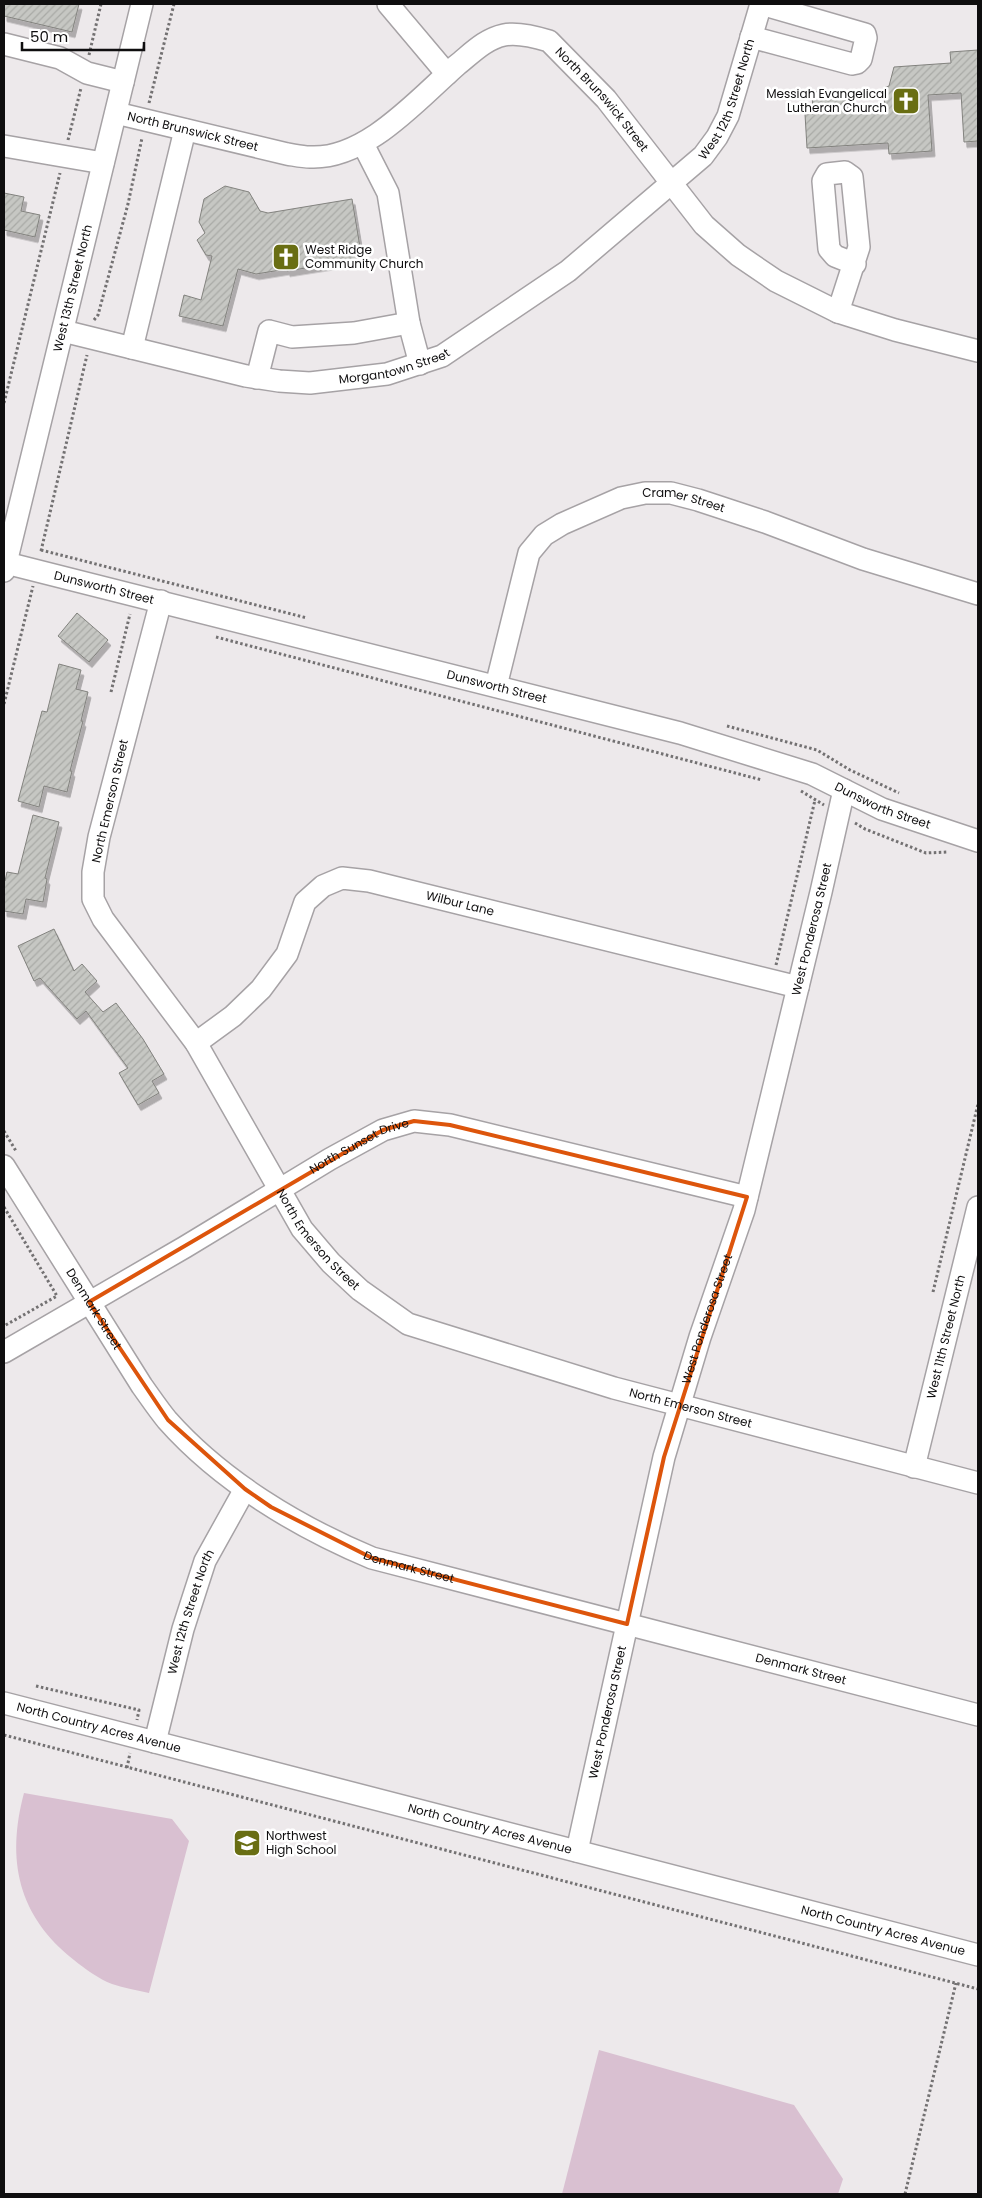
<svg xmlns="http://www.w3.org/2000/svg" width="982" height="2198" viewBox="0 0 982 2198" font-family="Poppins,sans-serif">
  <defs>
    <pattern id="building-hatch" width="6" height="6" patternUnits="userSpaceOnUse" patternTransform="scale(1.25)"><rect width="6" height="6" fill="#c6c7c3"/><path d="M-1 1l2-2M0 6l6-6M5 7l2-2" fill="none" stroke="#a9aaa6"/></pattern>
    <filter id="shadow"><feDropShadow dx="3" dy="5.5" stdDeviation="0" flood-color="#0004"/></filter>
  </defs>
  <rect width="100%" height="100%" fill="#ede9eb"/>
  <g fill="#d9c0d1">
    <path d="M24 1793 172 1819 189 1841 149 1993C137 1990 124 1988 112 1984 99 1979 85 1969 74 1960 18 1916 6 1860 24 1793Z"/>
    <polygon points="599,2050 794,2105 843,2179 838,2194 562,2194"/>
  </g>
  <g fill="url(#building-hatch)" stroke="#82827e" filter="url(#shadow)">
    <polygon points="4,4 79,4 72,32 4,16"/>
    <polygon points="978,50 978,141 964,142 961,93 928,95 932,151 889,154 888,143 807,148 805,114 813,114 812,92 844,90 846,109 885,106 883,88 889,86 894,67 951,63 950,52"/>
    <polygon points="225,186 249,192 260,211 268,213 352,199 362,259 287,271 287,269 256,274 238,269 223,326 179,316 184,295 201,300 212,256 206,255 197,240 205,233 199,222 204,199"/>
    <polygon points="4,193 24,197 21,211 40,215 35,237 4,230"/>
    <polygon points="77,613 108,640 89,662 58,636"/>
    <polygon points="59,664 81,670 76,689 88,692 81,721 83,721 70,771 72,771 67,792 44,786 39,807 18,801 42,711 47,712"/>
    <polygon points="33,815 59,822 45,878 47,879 43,902 26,899 23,914 4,911 4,881 5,881 7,872 18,874"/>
    <polygon points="54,929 74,971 82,964 97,981 85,992 103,1012 116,1003 143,1039 164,1074 152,1081 159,1093 138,1105 119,1073 128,1068 86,1011 77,1019 40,978 34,981 18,946"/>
  </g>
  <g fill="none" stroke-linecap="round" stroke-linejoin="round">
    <g stroke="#a6a2a5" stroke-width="24">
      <g id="minor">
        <polyline points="388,4 447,74"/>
        <polyline points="751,37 852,64 857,63 861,59 866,38 865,34 761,4"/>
        <polyline points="4,44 60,58 87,73 123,82"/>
        <path id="s1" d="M116 113 287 154C294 155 302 157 310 157 366 160 418 99 457 65 472 53 485 39 504 35 518 32 536 37 549 41L606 99 704 225 738 255 776 281 838 312 895 330 978 351"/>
        <polyline points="363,144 388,193 409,323 420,364"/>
        <polyline points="4,146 103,163"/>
        <polyline points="838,312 859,247 852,177 845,172 827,174 823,181 829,249 835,256 855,264"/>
        <path id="s2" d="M63 331 246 376 279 381 310 383 387 374 442 356 568 271 703 156 717 137 728 116 761 4"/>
        <polyline points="132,348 185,130"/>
        <polyline points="257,378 269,331 292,337 354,333 409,323"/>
        <path id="s3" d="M6 563 680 733 812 774 882 809 978 841"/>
        <path id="s4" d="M4 571 142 4"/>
        <path id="s5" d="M161 601 99 837 93 872V899L103 919 196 1043 302 1229 331 1263 360 1290 408 1324 614 1388 978 1483"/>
        <path id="s6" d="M496 686 529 553 544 535 562 524 621 498 645 493H671L698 500 765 522 863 559 978 594"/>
        <path id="s7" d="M196 1043 233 1016 261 989 287 954 305 902 323 886 342 878 369 881 798 987"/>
        <path id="s8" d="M4 1166 142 1386C150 1397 158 1409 167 1420 221 1481 298 1527 372 1558L978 1715"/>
        <path id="s9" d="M4 1352 185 1247 330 1159 383 1130 414 1121 450 1125 747 1197"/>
        <path id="s10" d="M914 1467 978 1207"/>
        <path id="s11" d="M4 1703 978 1955"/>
        <path id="s12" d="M155 1742 183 1629 205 1561 245 1489"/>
        <path id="s13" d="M577 1851 664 1457 700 1337 744 1210 821 892 844 790"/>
      </g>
    </g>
    <g stroke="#737172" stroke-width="3" stroke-dasharray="2.5 2.5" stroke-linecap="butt">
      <polyline points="89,55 101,4"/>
      <polyline points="149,103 174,4"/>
      <polyline points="68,140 81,88"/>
      <polyline points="94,320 98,315 128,204 142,138"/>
      <polyline points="4,403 60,173"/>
      <polyline points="41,550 307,618"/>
      <polyline points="41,551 87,355"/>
      <polyline points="216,637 762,780"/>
      <polyline points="111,692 130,614"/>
      <polyline points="4,704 33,586"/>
      <polyline points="727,726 817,750 850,770 899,793"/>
      <polyline points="801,791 824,805"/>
      <polyline points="855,823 865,829 926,853 947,852"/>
      <polyline points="776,965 815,800"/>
      <polyline points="4,1131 16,1151"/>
      <polyline points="4,1207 57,1296 4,1326"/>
      <polyline points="933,1292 978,1104"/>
      <polyline points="36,1686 139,1710 137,1720"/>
      <polyline points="4,1735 978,1989"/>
      <polyline points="127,1768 130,1753"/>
      <polyline points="905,2194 956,1983"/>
    </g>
    <use href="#minor" stroke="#fff" stroke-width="21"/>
  </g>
  <path fill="none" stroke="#dd550c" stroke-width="4" stroke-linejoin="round" d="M414 1121 450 1125 747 1197 664 1457 627 1624 372 1558 271 1507 245 1489 168 1420 89 1302 383 1130Z"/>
  <defs>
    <g id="church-square" transform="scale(1.4375)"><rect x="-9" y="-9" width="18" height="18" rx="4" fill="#696e13" stroke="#fff"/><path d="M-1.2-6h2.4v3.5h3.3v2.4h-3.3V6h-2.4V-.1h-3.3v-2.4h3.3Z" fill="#fff"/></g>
    <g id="school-square" transform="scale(1.4375)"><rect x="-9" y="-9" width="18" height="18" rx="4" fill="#696e13" stroke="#fff"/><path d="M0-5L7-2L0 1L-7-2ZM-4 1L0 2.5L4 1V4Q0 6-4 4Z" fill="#fff"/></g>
  </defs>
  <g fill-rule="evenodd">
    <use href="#church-square" x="906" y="101"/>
    <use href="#church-square" x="286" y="257"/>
    <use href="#school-square" x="247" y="1843"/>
  </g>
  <g text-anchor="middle" stroke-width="5" stroke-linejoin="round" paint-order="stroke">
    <g font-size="12" fill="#0f0e0f" stroke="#fff" text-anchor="start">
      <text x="887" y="98" text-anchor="end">Messiah Evangelical<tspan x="887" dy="14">Lutheran Church</tspan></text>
      <text x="305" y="254">West Ridge<tspan x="305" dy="14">Community Church</tspan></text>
      <text x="266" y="1840">Northwest<tspan x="266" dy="14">High School</tspan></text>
    </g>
    <g font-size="12" fill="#0f0e0f" stroke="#fff">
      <text dy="4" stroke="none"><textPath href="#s2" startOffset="780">West 12th Street North</textPath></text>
      <text dy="4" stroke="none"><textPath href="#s1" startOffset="558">North Brunswick Street</textPath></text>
      <text dy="4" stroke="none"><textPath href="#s1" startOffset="79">North Brunswick Street</textPath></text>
      <text dy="4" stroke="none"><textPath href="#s4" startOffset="291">West 13th Street North</textPath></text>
      <text dy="4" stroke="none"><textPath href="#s2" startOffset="339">Morgantown Street</textPath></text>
      <text dy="4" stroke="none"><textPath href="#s6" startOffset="310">Cramer Street</textPath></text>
      <text dy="4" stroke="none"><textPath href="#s3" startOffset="101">Dunsworth Street</textPath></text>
      <text dy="4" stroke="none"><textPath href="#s3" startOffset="506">Dunsworth Street</textPath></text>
      <text transform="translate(110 801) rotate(-77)" y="4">North Emerson Street</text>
      <text dy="4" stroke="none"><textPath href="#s3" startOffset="911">Dunsworth Street</textPath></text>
      <text dy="4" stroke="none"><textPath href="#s7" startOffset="349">Wilbur Lane</textPath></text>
      <text dy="4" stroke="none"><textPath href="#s13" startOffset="952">West Ponderosa Street</textPath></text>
      <text dy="4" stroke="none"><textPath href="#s9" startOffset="411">North Sunset Drive</textPath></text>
      <text dy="4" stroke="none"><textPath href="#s5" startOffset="716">North Emerson Street</textPath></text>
      <text dy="4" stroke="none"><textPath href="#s8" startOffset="169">Denmark Street</textPath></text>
      <text dy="4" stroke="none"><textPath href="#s13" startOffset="548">West Ponderosa Street</textPath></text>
      <text dy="4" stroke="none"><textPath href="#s10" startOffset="134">West 11th Street North</textPath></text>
      <text dy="4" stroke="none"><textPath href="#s5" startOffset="1136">North Emerson Street</textPath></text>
      <text dy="4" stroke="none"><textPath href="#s8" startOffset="589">Denmark Street</textPath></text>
      <text dy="4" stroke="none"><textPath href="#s12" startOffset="135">West 12th Street North</textPath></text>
      <text dy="4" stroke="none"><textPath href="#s8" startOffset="994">Denmark Street</textPath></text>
      <text dy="4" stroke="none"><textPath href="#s13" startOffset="142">West Ponderosa Street</textPath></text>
      <text dy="4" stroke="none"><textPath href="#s11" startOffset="98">North Country Acres Avenue</textPath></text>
      <text dy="4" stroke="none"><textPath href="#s11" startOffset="502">North Country Acres Avenue</textPath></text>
      <text dy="4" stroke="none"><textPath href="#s11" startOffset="908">North Country Acres Avenue</textPath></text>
    </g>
  </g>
  <rect width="982" height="2198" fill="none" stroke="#0f0e0f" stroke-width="10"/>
  <path d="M22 42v8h122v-8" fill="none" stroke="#0f0e0f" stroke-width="2.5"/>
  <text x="30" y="42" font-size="15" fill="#0f0e0f" stroke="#ffffff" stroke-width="4" paint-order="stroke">50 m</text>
</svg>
